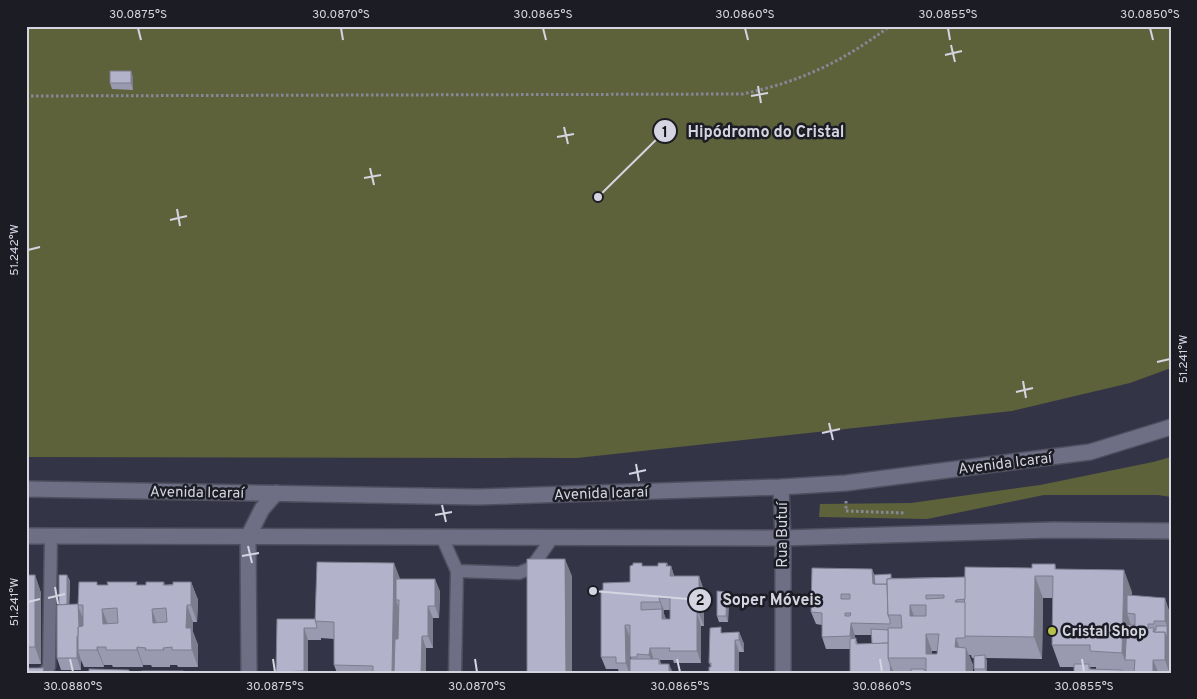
<svg xmlns="http://www.w3.org/2000/svg" width="1197" height="699" viewBox="0 0 1197 699" font-family="Overpass,sans-serif">
  <rect width="100%" height="100%" fill="#343447"/>
  <g fill="#5e623a">
    <polygon points="26,26 1171,26 1171,368 1130,383 1012,411 577,458 26,457"/>
    <polygon points="1171,457 1171,497 1158,495 1044,495 927,519 819,517 820,504 911,503 1040,485 1153,462"/>
  </g>
  <g fill="none" stroke-linecap="round" stroke-linejoin="round">
    <g stroke="#504f5f" stroke-width="15">
      <g id="lane">
        <polyline points="442,537 457,571 519,573 531,568 553,537"/>
        <polyline points="44,673 49,667 51,536"/>
        <polyline points="455,673 457,571"/>
      </g>
    </g>
    <g stroke="#504f5f" stroke-width="18">
      <g id="secondary">
        <polyline points="781,487 783,538 783,673"/>
        <polyline points="26,489 477,497 781,487 846,483 1090,452 1171,427"/>
        <polyline points="26,536 783,538 1053,530 1171,531"/>
        <polyline points="249,673 248,537 262,509 276,493"/>
      </g>
    </g>
    <g stroke="#878897" stroke-width="3" stroke-dasharray="2.5 2.5" stroke-linecap="butt">
      <path d="M26 96 743 94C802 81 842 62 890 26"/>
      <polyline points="846,501 846,511 905,513"/>
    </g>
    <use href="#lane" stroke="#6e6e84" stroke-width="12"/>
    <use href="#secondary" stroke="#6e6e84" stroke-width="15"/>
  </g>
  <g fill="#999aaf" fill-rule="evenodd">
    <polygon points="131,71 133,78 133,90 112,89 110,83"/>
    <path d="M667 563 668 566H671L674 576H699L703 588 704 626H701V663H674L673 660H660L661 664 673 673 631 659 630 637V673H619L618 669H606L601 657 603 590 630 582 643 566H658ZM664 610H670V619H666L664 614Z"/>
    <path d="M1055 564 1056 569 1132 592V596L1169 610V672H1130V673H1074V667H1060L1052 645 1053 598H1043L1042 659 986 658 987 662V673H975L974 669V658H972L971 655H969L973 665V673H850V649H826L822 637V625L816 624 811 612 874 575 893 578 965 577 1032 568ZM855 635H872V644H858L855 638ZM932 651H937V654H932ZM1090 667H1096V669H1091Z"/>
    <polygon points="26,575 35,575 41,593 41,664 26,664"/>
    <polygon points="67,575 70,581 69,604 78,604 98,585 108,585 137,582 137,585 146,585 164,582 165,585 191,582 198,600 197,622 193,622 193,632 198,645 198,667 178,667 177,665 170,665 170,667 152,667 151,665 143,665 143,667 113,667 112,665 104,665 104,667 84,667 81,660 81,670 61,670 57,658 59,605"/>
    <polygon points="400,579 440,591 439,618 433,618 433,648 426,648 426,673 337,673 334,665 334,639 321,638 321,640 308,640 308,673 277,673 277,619 315,619"/>
    <polygon points="727,592 729,598 728,622 719,622 717,616"/>
    <polygon points="739,632 744,644 744,652 739,652 711,667 709,663 723,633"/>
  </g>
  <g fill="#7d7d8e">
    <polygon points="131,71 133,78 133,90 131,83"/>
    <polygon points="565,559 572,576 572,673 566,673"/>
    <polygon points="394,563 401,581 399,600 396,600 400,612 399,673 392,673"/>
    <polygon points="667,563 670,573 671,566 675,578 675,588 666,566"/>
    <polygon points="872,569 877,581 877,590 873,584"/>
    <polygon points="1124,570 1132,592 1132,614 1127,613 1131,625 1125,660 1130,673 1122,653"/>
    <polygon points="35,575 41,593 41,664 35,647"/>
    <polygon points="67,575 70,581 69,617 67,611"/>
    <polygon points="699,576 703,588 704,626 699,614"/>
    <polygon points="1035,576 1043,598 1042,659 1034,637"/>
    <polygon points="435,579 440,591 439,618 435,606"/>
    <polygon points="191,582 198,600 197,622 191,605"/>
    <polygon points="727,592 729,598 728,622 726,616"/>
    <polygon points="659,598 664,610 664,614 667,621 662,619 662,610"/>
    <polygon points="1165,598 1169,610 1169,672 1165,660 1165,632 1167,626 1165,621"/>
    <polygon points="187,605 193,622 193,632 198,645 198,667 192,650 186,628"/>
    <polygon points="910,605 916,622 910,616"/>
    <polygon points="78,606 83,618 83,648 79,636"/>
    <polygon points="428,606 433,618 433,648 428,636"/>
    <polygon points="102,609 109,627 103,624"/>
    <polygon points="152,609 158,627 153,623"/>
    <polygon points="697,613 701,626 701,663 697,651"/>
    <polygon points="851,623 855,635 855,648 850,636"/>
    <polygon points="625,625 630,637 630,673 629,673 626,663"/>
    <polygon points="304,628 308,640 308,673 304,673"/>
    <polygon points="739,632 744,644 744,652 739,640"/>
    <polygon points="926,634 932,651 932,671 926,654"/>
    <polygon points="77,636 81,649 78,650 81,660 81,670 77,658"/>
    <polygon points="422,636 426,648 426,673 421,673"/>
    <polygon points="956,638 962,655 955,647"/>
    <polygon points="735,640 739,652 739,673 735,673"/>
    <polygon points="97,647 104,665 104,667 97,650"/>
    <polygon points="137,647 143,665 143,667 137,650"/>
    <polygon points="650,648 654,660 654,667 649,655"/>
    <polygon points="966,648 973,665 973,673 966,673"/>
    <polygon points="985,655 987,662 987,673 986,673 985,669"/>
    <polygon points="1153,660 1158,672 1158,673 1153,673"/>
    <polygon points="669,664 673,673 669,673"/>
    <polygon points="890,664 894,673 891,673"/>
  </g>
  <g fill="#b2b3cb" stroke="#7d7d8e" fill-rule="evenodd">
    <rect x="110" y="71" width="21" height="12"/>
    <polygon points="527,559 565,559 566,673 527,673"/>
    <polygon points="317,562 394,563 392,673 373,673 373,666 334,665 334,622 315,621"/>
    <path d="M633 563H642V566H658V563H667L666 566H671L670 576H699V614L697 613V651H669L670 648H650L649 655 637 654V657H630V625H625L626 663H616V657H601V590H603V583L630 582V566L633 565ZM659 598H670V619H662V609L641 610V602H660Z"/>
    <polygon points="1032,564 1055,564 1055,569 1124,570 1122,653 1090,651 1090,645 1052,645 1053,576 1035,576 1034,637 964,636 965,567 1032,568"/>
    <path d="M812 568 872 569 873 584H887L888 615 890 620V624L851 623 850 636 822 637V613L811 612ZM841 594H850V599H841ZM845 613H851L850 616H845Z"/>
    <polygon points="891,574 891,578 887,579 887,584 875,584 874,575"/>
    <rect x="26" y="575" width="9" height="72"/>
    <polygon points="59,575 67,575 67,604 59,605"/>
    <path d="M965 577V599L956 600 955 602H965V638H956L955 647 966 648V673H926V658H888V628H902L901 615H888L887 579ZM926 595H944V598L926 599ZM910 605H926V616H910ZM926 634H939L937 654H926Z"/>
    <polygon points="396,579 435,579 435,606 428,606 428,636 422,636 421,673 394,673 395,639 398,639 399,600 396,600"/>
    <path d="M79 582H97V585H108L107 582H137L136 585H146V582H164L163 585H173V582H191V605H187L186 628H191L192 650H172V647L163 648 164 650H145L146 648 137 647V650H106V647H97V650H78V627L83 626V605H78ZM117 608 118 623 103 624 102 609ZM166 608 167 622 153 623 152 609Z"/>
    <polygon points="717,591 727,592 726,616 717,616"/>
    <polygon points="1127,595 1165,598 1165,621 1154,621 1154,624 1148,624 1148,628 1154,628 1153,632 1165,632 1165,660 1153,660 1153,673 1134,673 1135,660 1125,660 1127,625 1135,625 1135,614 1127,613"/>
    <polygon points="78,604 79,627 78,627 78,636 77,636 77,658 57,658 57,605"/>
    <polygon points="277,619 315,619 317,628 304,628 304,671 276,672"/>
    <polygon points="1156,626 1167,626 1167,638 1165,632 1155,632 1154,630 1156,630"/>
    <polygon points="721,627 721,633 739,632 739,640 735,640 735,673 709,673 709,667 711,667 711,663 709,663 710,628"/>
    <polygon points="871,629 888,630 888,643 872,644"/>
    <polygon points="856,638 856,644 888,643 888,658 890,664 891,673 850,673 850,639"/>
    <polygon points="985,655 985,669 974,669 974,656"/>
    <polygon points="630,659 659,659 659,664 669,664 669,673 630,673"/>
    <polygon points="1074,664 1089,664 1089,669 1122,670 1122,673 1074,673"/>
    <polygon points="26,668 44,668 43,673 26,673"/>
    <polygon points="89,669 129,670 129,673 89,673"/>
    <polygon points="911,669 924,669 925,673 911,673"/>
    <rect x="142" y="671" width="41" height="2"/>
  </g>
  <path fill="none" stroke="#d4d5e1" stroke-width="2" d="M138 28 141 40M341 28 343 40M543 28 546 40M745 28 748 40M948 28 950 40M1150 28 1153 40M951 45 955 62M945 55 962 51M758 86 761 103M751 96 768 93M564 127 568 144M557 137 574 134M370 168 374 185M364 178 381 175M177 209 180 226M170 220 187 216M28 250 40 247M1157 362 1170 359M1023 381 1026 398M1016 392 1033 388M829 423 833 440M822 433 840 429M636 464 639 481M629 474 646 470M442 505 446 522M435 515 452 512M248 546 252 563M242 556 259 553M55 587 58 604M48 598 65 594M28 602 40 599M70 659 73 672M273 659 275 672M475 659 477 672M677 659 680 672M880 659 882 672M1082 659 1084 672"/>
  <circle fill="#b7c148" stroke="#1c1c25" stroke-width="2" cx="1052" cy="631" r="5"/>
  <g text-anchor="middle" stroke-width="5" stroke-linejoin="round" paint-order="stroke">
    <g font-size="15" fill="#d4d5e1" stroke="#1c1c25">
      <text transform="translate(1005 463) rotate(-7)" y="5">Avenida Icaraí</text>
      <text transform="translate(197 492) rotate(1)" y="5">Avenida Icaraí</text>
      <text transform="translate(601 493) rotate(-2)" y="5">Avenida Icaraí</text>
      <text transform="translate(782 535) rotate(-90)" y="5">Rua Butuí</text>
    </g>
    <g font-size="15" font-weight="bold" fill="#d4d5e1" stroke="#1c1c25" text-anchor="start">
      <text x="1062" y="636">Cristal Shop</text>
    </g>
  </g>
  <path fill="none" stroke="#d4d5e1" stroke-width="2" d="M598 197L665 131M593 591L700 600"/>
  <g fill="#d4d5e1" stroke="#1c1c25" stroke-width="2">
    <circle cx="598" cy="197" r="5"/>
    <circle cx="593" cy="591" r="5"/>
    <circle cx="665" cy="131" r="12"/>
    <circle cx="700" cy="600" r="12"/>
  </g>
  <g font-size="15" text-anchor="middle" font-weight="bold" fill="#111">
    <text x="665" y="137">1</text>
    <text x="700" y="605">2</text>
  </g>
  <g font-size="16" text-anchor="middle" font-weight="bold" fill="#d4d5e1" stroke="#1c1c25" stroke-width="5" stroke-linejoin="round" paint-order="stroke">
    <text x="766" y="137">Hipódromo do Cristal</text>
    <text x="772" y="605">Soper Móveis</text>
  </g>
  <rect width="1197" height="699" fill="none" stroke="#1c1c25" stroke-width="55"/>
  <rect x="28" y="28" width="1142" height="644" fill="none" stroke="#d4d5e1" stroke-width="2"/>
  <g font-size="12" text-anchor="middle" fill="#d4d5e1">
    <text x="138" y="18">30.0875°S</text>
    <text x="341" y="18">30.0870°S</text>
    <text x="543" y="18">30.0865°S</text>
    <text x="745" y="18">30.0860°S</text>
    <text x="948" y="18">30.0855°S</text>
    <text x="1150" y="18">30.0850°S</text>
    <text transform="translate(14 250) rotate(-90)" y="4">51.242°W</text>
    <text transform="translate(1183 359) rotate(-90)" y="4">51.241°W</text>
    <text transform="translate(14 602) rotate(-90)" y="4">51.241°W</text>
    <text x="73" y="690">30.0880°S</text>
    <text x="275" y="690">30.0875°S</text>
    <text x="477" y="690">30.0870°S</text>
    <text x="680" y="690">30.0865°S</text>
    <text x="882" y="690">30.0860°S</text>
    <text x="1084" y="690">30.0855°S</text>
  </g>
</svg>
